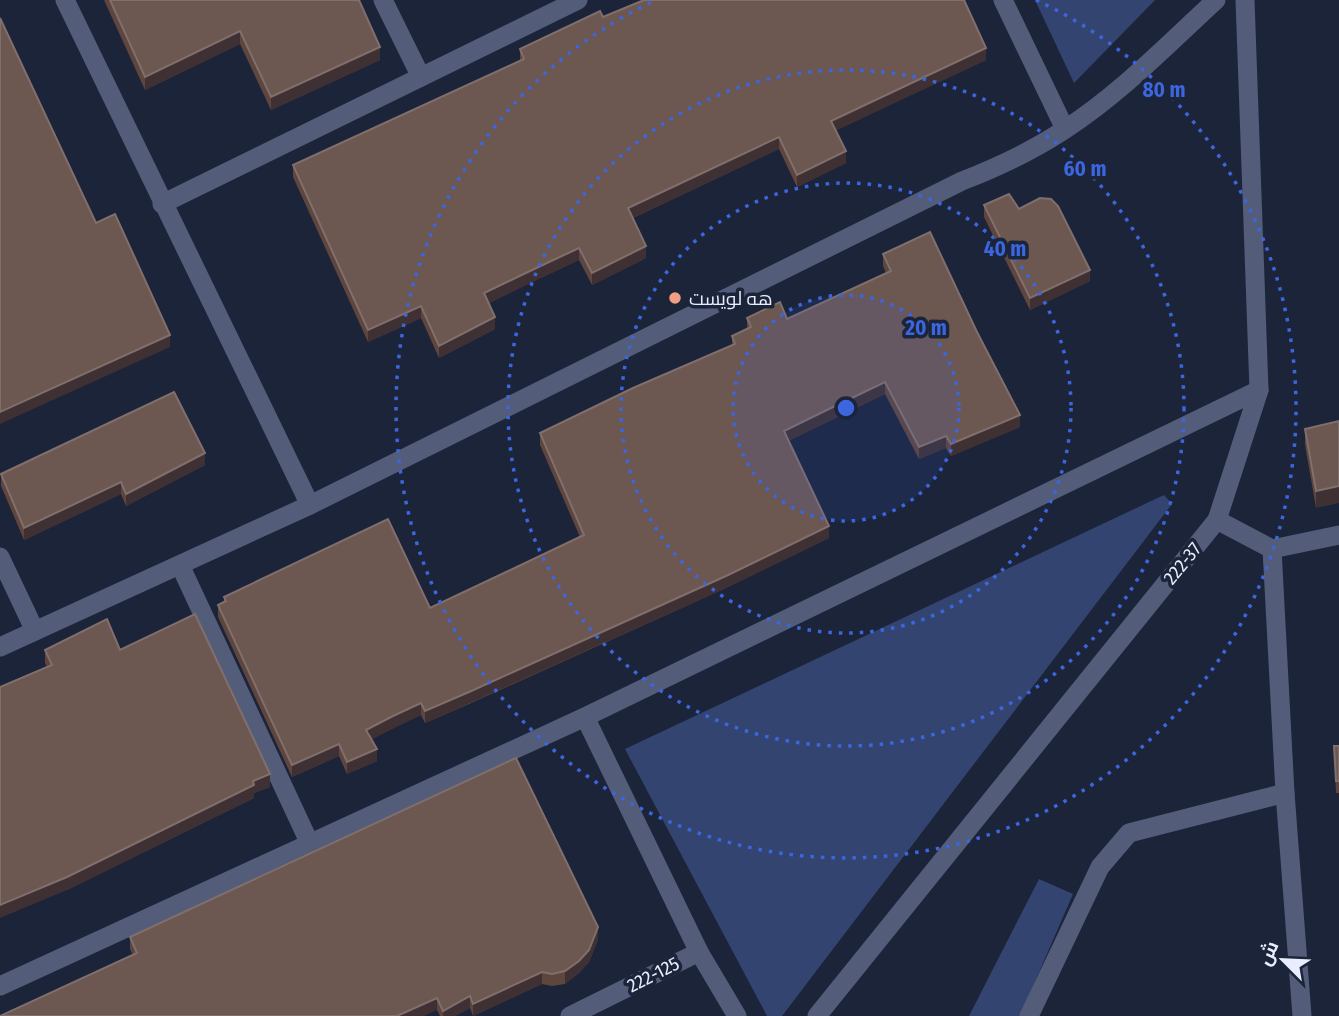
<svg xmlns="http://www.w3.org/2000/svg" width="1339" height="1016" viewBox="0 0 1339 1016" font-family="'Fira Sans Condensed',Cairo,sans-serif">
  <rect width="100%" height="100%" fill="#1c243a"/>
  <g fill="#344470">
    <polygon points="1035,0 1155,0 1074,83"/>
    <polygon points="1164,495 1172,504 782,1016 767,1016 625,749"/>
    <polygon points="1039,879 1073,894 1020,1016 969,1016"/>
  </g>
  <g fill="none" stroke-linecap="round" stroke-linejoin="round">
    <g stroke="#535d79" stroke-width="19">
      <polyline points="65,0 310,505"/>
      <polyline points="383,0 421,77"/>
      <polyline points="1003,0 1065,129"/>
      <polyline points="162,204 578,0"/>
      <polyline points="1217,520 1272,549 1285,793 1302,1016"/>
      <polyline points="1272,549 1339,535"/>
      <polyline points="0,557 35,631"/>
      <polyline points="180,565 310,844"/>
      <polyline points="585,717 699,952 737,1016"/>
      <polyline points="0,986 585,717 1259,390"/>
      <polyline points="570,1016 699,952"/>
      <polyline points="1029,1016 1100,867 1129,833 1285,793"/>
    </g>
    <g stroke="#535d79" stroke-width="19">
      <path d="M0 647 310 505 962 181C998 167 1032 151 1064 130 1120 94 1167 45 1216 0"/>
      <polyline points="817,1016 1217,520 1259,390 1245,0"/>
    </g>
  </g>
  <g fill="#5e453d">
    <polygon points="104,0 359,0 380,60 271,110 240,44 145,90"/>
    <polygon points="603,17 986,60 836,130 846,163 797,187 779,149 633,218 646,258 592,285 579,260 530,283 489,303 495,329 439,358 421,318 368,342 293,177 293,165 520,61 520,49"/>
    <polygon points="984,205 1019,209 1090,281 1030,310 984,217"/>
    <polygon points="883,254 1020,427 951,456 946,448 919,459 885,394 788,441 829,538 726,588 469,704 425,723 421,715 393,728 372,739 377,761 347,774 339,756 292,777 218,617 218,605 224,601 224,597 430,608 580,537 540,445 540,433 732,345 732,336 747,330 747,318 787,319 886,273 883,266"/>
    <polygon points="1339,421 1316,508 1305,445 1305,429"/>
    <polygon points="205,465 126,506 121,494 24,540 1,486 1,474"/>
    <polygon points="45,650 120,650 270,787 254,793 254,798 67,890 47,667 45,663"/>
    <polygon points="1334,746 1339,746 1339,793 1336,793"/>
    <polygon points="130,937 598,940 589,962 579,973 565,984 552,986 542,984 473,1016 470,1008 455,1016 440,1016 437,1010 133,955 130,949"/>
  </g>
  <g fill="#3e3033">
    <polygon points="240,31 240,44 145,90 145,77"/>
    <polygon points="380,47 380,60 271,110 271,97"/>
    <polygon points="986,48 986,60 831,133 831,121"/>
    <polygon points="779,137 779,149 628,220 628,208"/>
    <polygon points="846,151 846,163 797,187 797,175"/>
    <polygon points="646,246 646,258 592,285 592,273"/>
    <polygon points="579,248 579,260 484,305 484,293"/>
    <polygon points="1090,270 1090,281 1030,310 1030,298"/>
    <polygon points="421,306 421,318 368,342 368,330"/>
    <polygon points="495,317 495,329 439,358 439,346"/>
    <polygon points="170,335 170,347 0,424 0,412"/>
    <polygon points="885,382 885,394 784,443 784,431"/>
    <polygon points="1020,415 1020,427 951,456 951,444"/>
    <polygon points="946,436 946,448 919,459 919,447"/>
    <polygon points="205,453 205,465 126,506 126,494"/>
    <polygon points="121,482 121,494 24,540 24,528"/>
    <polygon points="1339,486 1339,503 1316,508 1316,491"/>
    <polygon points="829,526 829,538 726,588 425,723 425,711"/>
    <polygon points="421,703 421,715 366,742 366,730"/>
    <polygon points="339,744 339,756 292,777 292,765"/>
    <polygon points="377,749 377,761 347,774 347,762"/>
    <polygon points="270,774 270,787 254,793 254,798 67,890 0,918 0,905"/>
    <polygon points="598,927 598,940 589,962 579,973 565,984 565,971"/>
    <polygon points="542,972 542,984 473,1016 473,1004"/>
    <polygon points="470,996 470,1008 455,1016 443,1016 443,1011"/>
    <polygon points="437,998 437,1010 424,1016 397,1016"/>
  </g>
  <g fill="#6d5751" stroke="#806f6c" stroke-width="2">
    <polygon points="110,0 359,0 380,47 271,97 240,31 145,77"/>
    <polygon points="644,0 964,0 986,48 831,121 846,151 797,175 779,137 628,208 646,246 592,273 579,248 530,271 484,293 495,317 439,346 421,306 368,330 293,165 524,59 520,49 600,11 603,17"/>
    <polygon points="0,18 96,223 115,214 170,335 0,412"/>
    <polygon points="1009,194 1019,209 1040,198 1051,199 1058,206 1090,270 1030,298 984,205"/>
    <polygon points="930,232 977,332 1020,415 951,444 946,436 919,447 885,382 831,408 784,431 829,526 726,576 469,692 425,711 421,703 393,716 366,730 377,749 347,762 339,744 292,765 218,605 226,601 224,597 388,519 430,608 584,535 540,433 633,388 735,344 732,336 751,327 747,318 780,302 787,319 891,271 883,254"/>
    <polygon points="174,392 205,453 126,494 121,482 24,528 1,474"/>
    <polygon points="1339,421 1339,486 1316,491 1305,429"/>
    <polygon points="195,614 270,774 253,781 254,785 67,877 0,905 0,687 52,665 45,650 107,619 120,650"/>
    <polygon points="1334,746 1339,746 1339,781 1336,781"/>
    <polygon points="516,758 598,927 589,950 579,961 565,971 552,974 542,972 473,1004 470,996 443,1011 437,998 397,1016 0,1016 137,953 130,937"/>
  </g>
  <circle cx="846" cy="408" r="113" fill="#3b66de" fill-opacity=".12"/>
  <g fill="none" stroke="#3b66de" stroke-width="3.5" stroke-dasharray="3.5 7">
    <circle cx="846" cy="408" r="113"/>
    <circle cx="846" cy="408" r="225"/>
    <circle cx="846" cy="408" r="338"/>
    <path d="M1036 0A450 450 0 1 1 656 0"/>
  </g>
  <circle fill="#f39f84" stroke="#1c243a" stroke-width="2.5" cx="675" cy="298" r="7"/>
  <g text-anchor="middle" stroke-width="7" stroke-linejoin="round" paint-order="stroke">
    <g font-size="19" fill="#e8eefe" stroke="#1c243a" text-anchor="start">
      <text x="689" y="305">هه لويست</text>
    </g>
    <g font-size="19" fill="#e8eefe" stroke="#1c243a">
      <text transform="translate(1182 563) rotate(-51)" y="7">222-37</text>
      <text transform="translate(653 974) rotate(-27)" y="7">222-125</text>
    </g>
  </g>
  <circle cx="846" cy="408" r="10" fill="#3b66de" stroke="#1c243a" stroke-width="3.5"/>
  <g font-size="21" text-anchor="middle" font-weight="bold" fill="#3b66de" stroke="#1c243a" stroke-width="7" stroke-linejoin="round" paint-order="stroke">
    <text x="1164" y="97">80 m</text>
    <text x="1085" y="176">60 m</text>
    <text x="1005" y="256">40 m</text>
    <text x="926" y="335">20 m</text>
  </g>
  <g transform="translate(1283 960) rotate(294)" stroke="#1c243a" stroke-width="5" paint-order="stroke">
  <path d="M0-5L12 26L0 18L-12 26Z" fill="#e8eefe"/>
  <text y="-10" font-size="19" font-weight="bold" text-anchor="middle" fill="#e8eefe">ش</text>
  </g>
</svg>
